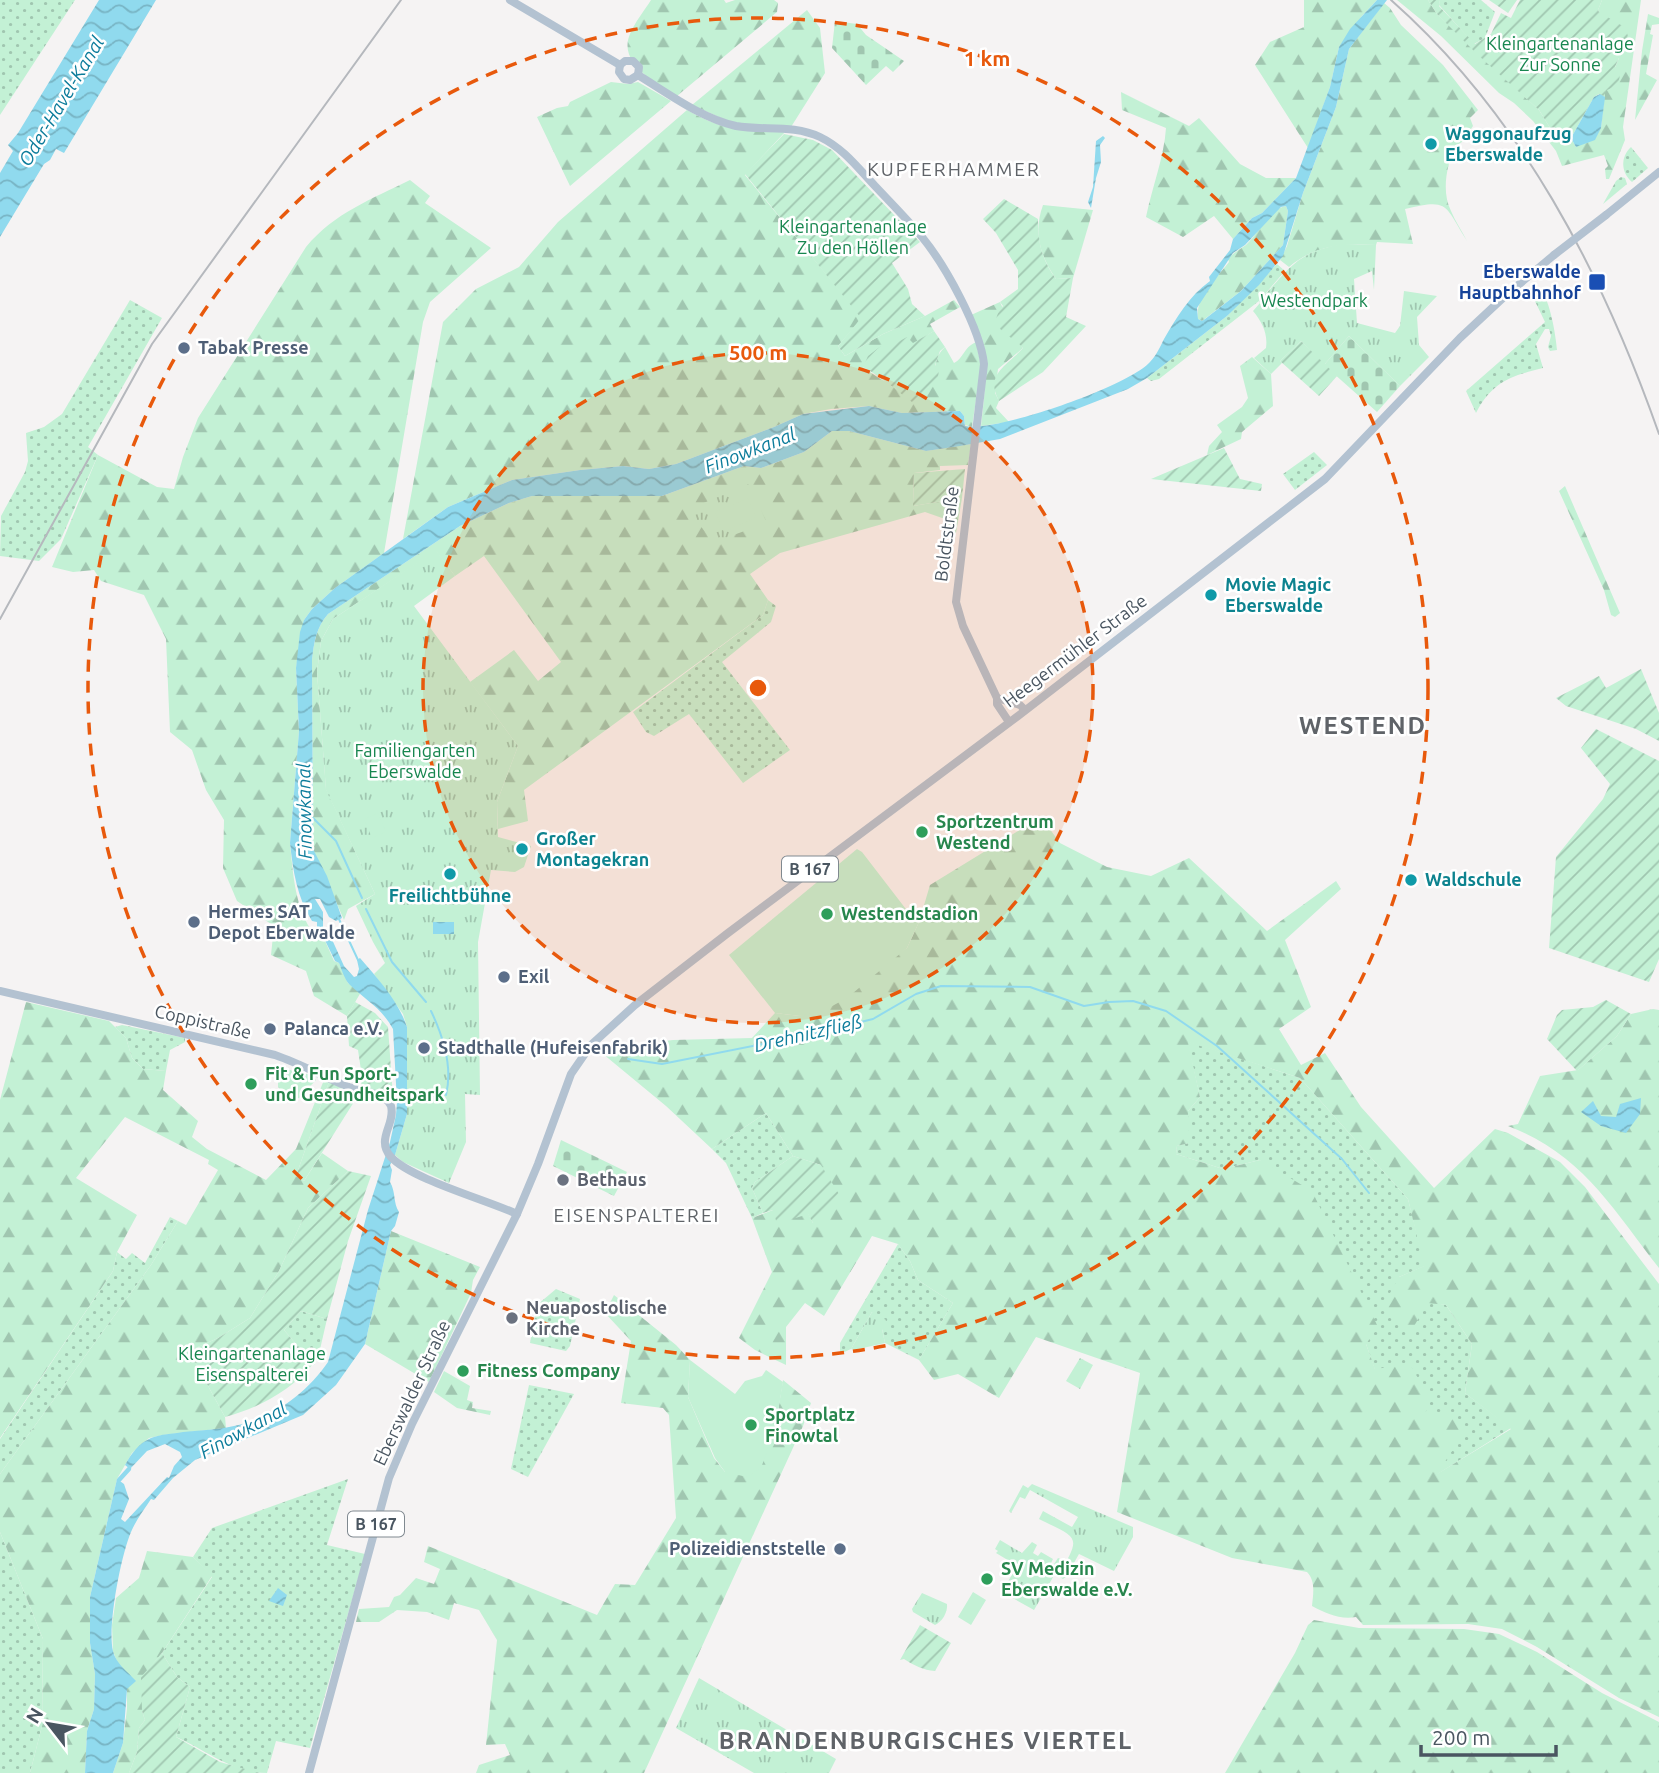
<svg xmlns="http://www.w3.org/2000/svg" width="1659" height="1773" viewBox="0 0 1659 1773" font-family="Ubuntu,sans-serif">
  <defs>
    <pattern id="grass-dots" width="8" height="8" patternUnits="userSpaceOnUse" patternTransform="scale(1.75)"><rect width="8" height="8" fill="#c3f1d5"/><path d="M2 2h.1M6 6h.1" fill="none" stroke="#a0c6b0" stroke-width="1.8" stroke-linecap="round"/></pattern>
    <pattern id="forest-firs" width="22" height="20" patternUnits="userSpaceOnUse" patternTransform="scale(1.75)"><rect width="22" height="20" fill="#c3f1d5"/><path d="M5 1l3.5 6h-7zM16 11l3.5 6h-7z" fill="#a0c6b0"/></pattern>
    <pattern id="cemetery-stones" width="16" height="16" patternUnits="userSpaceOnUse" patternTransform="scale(1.75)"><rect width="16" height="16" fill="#c3f1d5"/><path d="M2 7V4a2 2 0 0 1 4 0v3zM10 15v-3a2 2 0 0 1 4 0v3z" fill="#a0c6b0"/></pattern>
    <pattern id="park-tufts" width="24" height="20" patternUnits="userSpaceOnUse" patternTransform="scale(1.75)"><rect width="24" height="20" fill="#c3f1d5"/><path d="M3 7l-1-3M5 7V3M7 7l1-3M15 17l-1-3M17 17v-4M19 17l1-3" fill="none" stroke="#a0c6b0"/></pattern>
    <pattern id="garden-furrows" width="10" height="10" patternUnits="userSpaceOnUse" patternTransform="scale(1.75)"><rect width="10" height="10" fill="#c3f1d5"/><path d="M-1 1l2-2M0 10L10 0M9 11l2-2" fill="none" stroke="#a0c6b0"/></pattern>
    <pattern id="water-waves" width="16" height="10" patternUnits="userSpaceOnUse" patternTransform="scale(1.75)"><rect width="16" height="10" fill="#90daee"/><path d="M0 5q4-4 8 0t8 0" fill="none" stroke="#78b4c4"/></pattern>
  </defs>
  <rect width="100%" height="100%" fill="#f5f3f3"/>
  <g fill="url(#grass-dots)">
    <polygon points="0,0 75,0 0,115"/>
    <polygon points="1440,0 1481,0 1495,12 1485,38 1474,44 1439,5"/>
    <path d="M1631 147 1648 168 1632 182C1621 173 1620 157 1631 147Z"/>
    <polygon points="1621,177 1625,178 1627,184 1603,204 1616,181"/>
    <polygon points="1277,264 1285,271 1259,301 1159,379 1151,381 1147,378 1227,316"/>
    <path d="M1541 291C1550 300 1556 336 1557 350L1550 351 1548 347 1551 336 1549 329H1545L1536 344 1543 368C1511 376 1492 382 1476 413L1466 391 1545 322 1533 297Z"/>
    <polygon points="130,300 162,318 88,447 98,455 61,539 39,561 0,556 1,516 25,472 28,461 26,433 44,427 62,414"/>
    <polygon points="1314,452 1327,465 1295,490 1283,474"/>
    <polygon points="768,600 776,606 771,622 722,662 790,750 743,783 689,714 654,736 646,732 633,712 763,615"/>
    <polygon points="122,1025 185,1038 185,1042 170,1050 166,1071 143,1069 132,1058 126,1038 115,1027"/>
    <polygon points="1187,1041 1300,1078 1408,1199 1425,1266 1399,1277 1428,1302 1446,1305 1472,1344 1465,1393 1511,1428 1436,1475 1425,1418 1375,1370 1366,1344 1260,1160 1223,1169 1176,1154 1177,1146 1188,1143 1188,1111 1200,1097"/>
    <polygon points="766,1113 793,1156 755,1182 752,1188 763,1213 752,1218 726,1163 712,1149"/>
    <polygon points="170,1217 178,1221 151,1265 0,1474 0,1439 113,1271 117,1252 126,1259 132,1253 145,1263"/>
    <polygon points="898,1244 910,1261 918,1280 953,1303 919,1360 885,1343 882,1329 872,1312 851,1349 840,1354 840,1343"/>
    <polygon points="556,1289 580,1299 570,1346 566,1351 530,1343 537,1305"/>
    <polygon points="301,1311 327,1319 318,1358 314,1365 284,1330"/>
    <polygon points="529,1385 574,1394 528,1477 511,1469"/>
    <path d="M348 1479 327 1545 365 1554 310 1748 276 1741 267 1773C232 1773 206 1750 176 1737L190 1687 177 1677 162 1653 212 1577 193 1557 212 1528Z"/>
    <polygon points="0,1532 43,1639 42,1726 30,1773 0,1773"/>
  </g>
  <g fill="url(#forest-firs)" fill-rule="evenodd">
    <path d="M651 0H724L726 3 735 0H774L778 3 777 12 677 96C658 84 617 64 630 34 635 22 644 11 651 0Z"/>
    <polygon points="1304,0 1377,0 1362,16 1339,47 1330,87 1308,148 1255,65 1270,42 1304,27"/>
    <polygon points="1397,0 1428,0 1437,14 1539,110 1552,131 1571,138 1576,147 1601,128 1605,91 1619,58 1598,10 1602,0 1641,0 1623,127 1625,140 1609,179 1606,179 1605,169 1608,166 1604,155 1562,166 1556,151 1533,121 1514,103 1499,93 1441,36"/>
    <path d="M1384 3 1390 8 1401 25 1443 65 1478 110 1470 118 1473 126 1462 142 1455 146C1447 165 1441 191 1451 211 1455 221 1462 231 1467 241 1444 205 1450 198 1405 209L1413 244 1377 242 1376 245C1342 243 1315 245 1289 267L1280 260 1287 246 1303 193 1336 107 1349 49Z"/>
    <polygon points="807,10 820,28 825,73 791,127 750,125 730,122 692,105"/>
    <polygon points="1648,14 1659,18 1659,24 1652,25 1650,34 1653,35 1646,74 1657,80 1635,120 1642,51"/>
    <polygon points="611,82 628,84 638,82 671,101 570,186 537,117 557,108 568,106 570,102"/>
    <path d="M1121 92 1189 126 1199 118 1240 164 1266 178H1296L1262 213 1252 218 1233 239 1214 216 1183 237 1146 217C1152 187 1164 158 1166 128L1122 110Z"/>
    <path d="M687 110C724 131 743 131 785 132L745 175 862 318 838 346 845 356 883 334 925 316 954 300 960 307 930 324 934 331 913 344 884 348 863 368C872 372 879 380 888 382L892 387 928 388C937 375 932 358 945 347L954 363C964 358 963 348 976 342L981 366 972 427 965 425 964 416 960 411 902 413 869 406 831 409 803 414 774 427 676 464 649 469 623 466 580 470 512 480 448 507 403 539 443 322 476 289 519 267 558 222Z"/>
    <path d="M410 180 430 196 425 203 491 248 430 302 423 322 384 553 335 588 312 609 304 620 296 668 299 731 290 843C293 874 295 909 314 934H322L334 961 339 963 348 983 361 992 347 1016 314 996 306 971 271 955 274 926 237 901 223 868 224 820 206 790 192 750 170 732 166 639 144 595 101 581 94 570 73 572 52 567 98 455 157 487 174 489 183 457 198 418 306 247C334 213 372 199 410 180Z"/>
    <path d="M1043 205 1093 210 1073 278 1056 279C1040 256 1033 232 1043 205Z"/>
    <path d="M1286 206 1288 211 1283 245 1241 291 1202 321 1198 319C1195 297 1216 279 1229 262L1228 259C1233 253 1239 250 1246 245 1258 234 1269 209 1286 206Z"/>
    <path d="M1000 302 1017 340 1023 348 998 369 995 393 999 401 996 408 1009 422 981 426C985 388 992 350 971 315Z"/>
    <polygon points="1252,357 1271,374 1273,406 1242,432 1241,439 1207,455 1209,446 1222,432 1217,425 1242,407 1248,398 1240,366"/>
    <path d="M832 431H849L926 451 971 444 968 465 940 466V470L914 473 913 506 962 498 956 533 944 532 945 519 925 512 780 553 750 574 768 600 763 615 524 790 528 821 498 829 497 802 518 746 470 682 514 650 538 681 561 662 484 556 455 576 436 551 333 619 321 641 317 672 326 789 375 894 348 909 344 920 313 849 312 660C314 642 316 628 328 614L460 526 509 503 532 496H662L744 466 761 468 804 452Z"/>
    <polygon points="1565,486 1620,613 1615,617 1611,615 1604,590 1559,491"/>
    <path d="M1041 817 1060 843 1107 867 1151 876 1189 858 1267 931 1336 881 1341 889 1285 940 1311 1007 1279 1029 1301 1065 1325 1053 1361 1107 1434 1188 1495 1129 1508 1133 1560 1162 1585 1187 1659 1284V1717L1619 1698 1537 1647 1502 1629 1468 1624 1363 1625 1356 1617C1340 1620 1325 1613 1312 1606 1313 1595 1316 1581 1307 1572L1232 1558 1117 1512 1140 1373 1036 1337 999 1398 958 1374 934 1380 919 1360 953 1303 918 1280 910 1261 898 1244 872 1236 824 1316 805 1303 786 1327V1365L755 1350 739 1338 772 1272 752 1218 773 1210 808 1213 813 1223 821 1165 793 1156 766 1113 712 1149 666 1106 597 1049 673 1040 752 1038 775 1013 800 1016 907 948 919 922 930 885ZM1188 1042 1300 1078 1408 1199 1424 1266 1399 1277 1381 1309 1411 1331 1428 1303 1446 1305 1472 1344 1465 1393 1511 1429 1437 1474 1467 1428 1441 1412 1425 1418 1428 1396 1410 1364 1375 1369 1366 1344 1378 1327 1312 1191 1260 1160 1223 1169 1176 1154 1177 1146 1189 1143 1188 1111 1200 1097Z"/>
    <polygon points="26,1002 109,1021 126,1038 132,1058 143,1069 166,1071 163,1090 198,1121 192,1137 207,1149 266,1180 296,1149 324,1080 329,1082 296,1176 304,1181 322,1153 348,1171 308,1208 279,1271 250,1318 218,1338 189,1351 225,1417 226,1428 163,1435 149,1438 132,1453 117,1479 90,1597 90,1643 95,1674 94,1709 87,1731 85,1773 30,1773 42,1726 43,1639 0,1532 0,1474 151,1265 178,1221 186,1225 218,1170 208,1164 209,1160 125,1117 76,1178 137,1215 117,1252 113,1271 0,1438 0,1100"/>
    <path d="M1653 1009 1659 1010V1268C1612 1208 1582 1154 1508 1126L1518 1124 1540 1076 1578 1070 1617 1036 1631 1014Z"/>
    <polygon points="282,1068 311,1075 316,1080 299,1098 291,1100 278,1087 278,1075"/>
    <polygon points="391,1231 480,1267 473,1280 471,1293 429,1382 365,1344"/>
    <polygon points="614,1295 676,1345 690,1360 688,1397 714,1458 725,1472 775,1430 783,1380 811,1403 803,1426 644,1773 476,1773 479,1765 510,1755 505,1744 486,1745 497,1640 479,1610 454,1603 449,1620 427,1612 397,1610 379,1622 356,1622 359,1609 389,1607 394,1597 400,1595 416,1578 434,1584 440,1569 424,1562 428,1546 597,1615 615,1584 635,1585 676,1518 669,1415 663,1408 621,1403 631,1341 605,1313"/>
    <polygon points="444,1371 470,1386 467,1400 473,1402 472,1408 491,1411 490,1415 457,1408 434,1392"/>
    <polygon points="147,1551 193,1557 212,1576 162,1653 142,1677 142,1711 145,1720 139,1728 137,1752 129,1773 113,1773 123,1743 127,1708 127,1689 113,1651 112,1625 116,1598 139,1578"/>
    <polygon points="1314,1620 1359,1628 1464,1629 1499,1634 1537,1652 1602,1693 1659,1722 1659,1773 1225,1773 1295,1653 1308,1625"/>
  </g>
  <g fill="url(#cemetery-stones)">
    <polygon points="835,21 857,24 866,35 904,61 893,72 886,66 866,85 832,48"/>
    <polygon points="1349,336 1400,386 1377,412 1324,365"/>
    <polygon points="561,1140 627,1172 614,1196 553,1166"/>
  </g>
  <g fill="url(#park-tufts)">
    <path d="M1343 244 1376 245 1374 290 1372 271 1354 279 1357 323 1395 333 1400 326 1404 291 1437 296 1417 317 1419 345 1429 357 1400 386 1349 336 1324 365 1301 341 1280 361 1282 363 1271 374 1254 358 1266 348C1268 333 1262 322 1253 311L1260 303 1259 301C1290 269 1295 252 1343 244Z"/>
    <polygon points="749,484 767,523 714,542 687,510"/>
    <polygon points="436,550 455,576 414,606 518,746 497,802 498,837 531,846 524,867 515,872 491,870 478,942 480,1095 465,1094 466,1142 449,1183 403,1162 395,1155 407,1114 407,1027 403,1014 374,974 385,963 373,942 356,906 375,894 326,790 317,672 321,641 333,619"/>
    <polygon points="872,1312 886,1320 882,1329 885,1343 854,1350 851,1349"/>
    <polygon points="1080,1358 1093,1365 1080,1389 1066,1381"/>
    <path d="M1032 1484 1133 1527V1537L1114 1571 1079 1554 1066 1577 1063 1579 1058 1576C1082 1535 1079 1539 1039 1519L1043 1511 1072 1527 1078 1517 1030 1490 1025 1499 1020 1497 1011 1513 1009 1511 1023 1485 1028 1488Z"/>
    <polygon points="1000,1540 1022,1553 1032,1542 1037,1545 1033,1553 1038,1556 1041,1552 1053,1559 1051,1563 1054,1564 1058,1558 1063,1560 1034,1610 1002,1592 1014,1571 1006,1559 996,1553 998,1551 995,1549"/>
    <path d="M922 1593 947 1604C948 1612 942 1622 935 1625L913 1612 912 1609Z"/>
    <polygon points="699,1678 836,1759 829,1773 754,1773 676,1728"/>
  </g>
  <g fill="url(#garden-furrows)">
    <polygon points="1428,0 1440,0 1439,6 1475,44 1491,34 1501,13 1511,18 1520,0 1602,0 1598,10 1599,12 1626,28 1628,37 1615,67 1620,75 1618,85 1605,91 1605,97 1599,94 1594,97 1571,138 1552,131 1539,110 1478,55 1437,14"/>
    <polygon points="1489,0 1517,0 1508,13"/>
    <polygon points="784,134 813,140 832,150 920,242 892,263 908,289 912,304 925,316 883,334 845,356 838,346 861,318 745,174"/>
    <path d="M1004 199 1038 219C1038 243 1042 260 1056 279L1073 278 1066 317 1086 326 1043 372 999 401C984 374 1008 365 1023 348 1011 334 984 328 1003 306L1000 302 1018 289V270L996 233 983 219Z"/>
    <path d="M934 331 945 347 940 351 935 365 939 370 938 377 934 381V385L928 388 925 398 912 402C895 389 881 377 863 367L868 356 881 346 889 347 907 337 913 343Z"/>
    <polygon points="1301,341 1337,376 1319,396 1280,361"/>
    <polygon points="1224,448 1240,479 1262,484 1261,491 1151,479"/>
    <polygon points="965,469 962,498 913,506 914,473"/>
    <polygon points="1641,669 1659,713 1659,741 1636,729 1566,706 1556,698 1599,676 1606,688"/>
    <polygon points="1596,729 1659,761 1659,959 1649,982 1549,948 1556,857 1603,799 1610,784 1581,748"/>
    <polygon points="1606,1000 1631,1014 1617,1036 1577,1071 1547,1039 1557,1015 1562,1010 1593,1007"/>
    <polygon points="355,1002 375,1013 388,1027 393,1097 361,1086 362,1077 358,1050 349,1046 347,1016"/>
    <polygon points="329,1082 359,1094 304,1181 296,1176"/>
    <polygon points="793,1156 821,1165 842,1199 813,1223 808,1214 777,1224 773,1210 763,1213 752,1188 755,1182"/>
    <path d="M348 1171 371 1176 348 1241 327 1319 301 1311 284 1330 313 1364C290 1391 259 1408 225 1417L189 1351 218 1338 250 1318 279 1271 308 1208Z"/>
    <path d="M920 1625 951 1643 935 1671C923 1670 915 1666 904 1659L900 1660Z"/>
    <polygon points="162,1653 177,1677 190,1687 176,1737 220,1762 260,1773 129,1773 137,1752 139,1728 145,1720 142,1711 141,1677"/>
  </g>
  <g fill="#c3f1d5">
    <polygon points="748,498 756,517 724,532 715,512"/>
    <polygon points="378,813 386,832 372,838 364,819"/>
    <polygon points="857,849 862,852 912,917 919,922 907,948 847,998 823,1011 800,1016 775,1013 729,955"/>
    <polygon points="690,1360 735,1394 745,1381 762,1376 766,1370 783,1382 775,1430 761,1468 747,1477 725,1472 715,1458 688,1397"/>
    <polygon points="973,1592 986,1600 971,1625 958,1617"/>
  </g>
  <g fill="url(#water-waves)" fill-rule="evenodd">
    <polygon points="99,0 156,0 64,153 56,149 50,160 44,164 0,237 0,173 13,151 8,145 18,133"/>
    <path d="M1377 0H1387L1349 49 1336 107 1303 193 1283 256 1259 285 1227 316 1147 378 1128 389 1000 439 960 446 926 451 849 431H832L804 452 761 468 744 466 662 496H532L509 503 460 526 328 614C316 628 314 642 312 660L313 849 327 876 342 918 336 921 329 917 320 899H315L323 912V928L327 935H330L344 966 354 977 357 976 359 969 357 960 360 958C378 979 398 1000 407 1027V1114L395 1155 390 1165 392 1170 390 1182C396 1192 393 1203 399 1212L395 1226 391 1231 365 1344 336 1385 303 1415 195 1460 173 1478 154 1500 151 1499C144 1510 136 1520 131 1532 121 1555 107 1627 113 1651 116 1664 128 1672 136 1681L127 1689 123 1743 113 1773H85L87 1731 94 1709 95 1674 90 1643V1597L117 1479 124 1484 129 1499 121 1519 125 1522 167 1477 169 1478 174 1466 182 1457 180 1452 165 1444 147 1451 130 1469 125 1465C131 1454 139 1443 151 1438 161 1434 172 1434 183 1432 206 1430 230 1429 252 1421 283 1411 310 1388 328 1362L368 1210 390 1142 396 1115 397 1102 393 1029C381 1007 365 1000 349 984 344 978 342 970 339 963L335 961 320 930 317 928V922L312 921C297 897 293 871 290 843L299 731 296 668 300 632 304 620 312 609 335 588 448 507 512 480 580 470 623 466 649 469 676 464 774 427 803 414 869 406 902 413 960 411 964 416 965 426C995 433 1129 386 1150 362 1156 356 1160 347 1164 339 1177 317 1189 296 1210 281L1209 277 1230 250 1233 239 1252 218 1262 213 1296 178 1330 87 1339 47 1350 29ZM1286 206 1288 211 1283 245 1241 291 1205 319 1202 321 1198 319 1197 308 1233 253 1245 245 1281 207Z"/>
    <polygon points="1600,94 1605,97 1601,128 1595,140 1576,147 1571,138 1594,97"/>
    <polygon points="1103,136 1105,138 1100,145 1101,162 1096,178 1091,208 1088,202 1093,187 1096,141"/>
    <rect x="433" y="922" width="21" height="12"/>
    <polygon points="1641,1098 1640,1114 1626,1133 1601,1126 1581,1112 1593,1101 1601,1116 1616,1117 1620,1104"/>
    <polygon points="278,1588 287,1595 283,1606 269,1601"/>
  </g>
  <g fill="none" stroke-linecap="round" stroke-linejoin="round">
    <g stroke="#90daee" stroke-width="2">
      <polyline points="312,817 336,841 362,898"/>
      <polyline points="366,909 392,962 426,1002"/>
      <polyline points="338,917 358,960"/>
      <path d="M431 1011C443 1036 453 1067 446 1095"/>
      <polyline points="628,1059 662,1064 808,1035 873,1019 916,994 941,986 1030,987 1084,1006 1109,1002 1133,1001 1166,1011 1217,1046 1342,1159 1369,1193"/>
    </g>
    <polyline stroke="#90daee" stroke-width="4.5" points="119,1480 129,1469"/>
    <g stroke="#b3c2d1" stroke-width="8">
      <polyline points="510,0 620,65"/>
      <polyline points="620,65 619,72 624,79 630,80 638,75"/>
      <polyline points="620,65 625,61 633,61 639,67 638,75"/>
      <path d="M638 75C669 94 701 118 736 126 764 131 793 124 820 137 843 148 858 168 875 186 891 203 907 219 922 237 945 265 980 328 984 364L956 602 963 626 997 698V704L1009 722"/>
      <polyline points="1606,215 1659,172"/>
      <polyline points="997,698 1020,705 1025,710"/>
      <path d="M0 991 275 1055C301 1064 324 1077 349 1087 360 1091 374 1092 384 1098 387 1100 390 1103 391 1106 396 1124 375 1139 391 1157 411 1179 487 1200 517 1214"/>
      <polyline points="309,1773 389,1478 412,1424 517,1214 538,1164 571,1074 591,1045 635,1005 728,933 1018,716 1325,479 1460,338 1505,296 1554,255"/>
    </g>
    <g stroke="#b5b8bd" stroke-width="2">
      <path d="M1391 0C1521 115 1602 272 1659 434"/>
      <polyline points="0,619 152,344 401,0"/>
    </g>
    <polyline stroke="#b3c2d1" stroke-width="8" points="1554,255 1606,215"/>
  </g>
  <circle cx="758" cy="688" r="335" fill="#e8590c" fill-opacity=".12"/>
  <g fill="none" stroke="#e8590c" stroke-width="3.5" stroke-dasharray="12 9">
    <circle cx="758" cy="688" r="335"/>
    <circle cx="758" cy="688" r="670"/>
  </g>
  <g fill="#0f9aa8" stroke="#fff" stroke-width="2.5">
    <circle cx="1431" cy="144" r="7"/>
    <circle cx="1211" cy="595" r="7"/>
    <circle cx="522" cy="849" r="7"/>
    <circle cx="450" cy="874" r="7"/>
    <circle cx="1411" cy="880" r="7"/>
  </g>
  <rect fill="#1a4fb4" stroke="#fff" stroke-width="2.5" x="1588" y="273" width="18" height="18" rx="3.5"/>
  <g fill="#5c6f8a" stroke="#fff" stroke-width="2.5">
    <circle cx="184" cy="348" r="7"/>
    <circle cx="194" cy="922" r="7"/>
    <circle cx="504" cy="977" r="7"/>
    <circle cx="270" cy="1029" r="7"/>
    <circle cx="424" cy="1048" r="7"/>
    <circle cx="840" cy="1549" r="7"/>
  </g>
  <g fill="#2e9e5b" stroke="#fff" stroke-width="2.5">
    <circle cx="922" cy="832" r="7"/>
    <circle cx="827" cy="914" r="7"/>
    <circle cx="251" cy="1084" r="7"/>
    <circle cx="463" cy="1371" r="7"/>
    <circle cx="751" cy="1425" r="7"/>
    <circle cx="987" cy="1579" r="7"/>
  </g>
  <g fill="#6b7280" stroke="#fff" stroke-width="2.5">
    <circle cx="563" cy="1180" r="7"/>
    <circle cx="512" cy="1318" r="7"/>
  </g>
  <g text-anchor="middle" stroke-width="5" stroke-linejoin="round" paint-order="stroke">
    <g fill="#fff" stroke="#808990" stroke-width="2">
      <rect x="782" y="856.5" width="56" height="25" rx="5"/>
      <rect x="348" y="1511.5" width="56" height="25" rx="5"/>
    </g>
    <g font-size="16" font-weight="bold" fill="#4a5661">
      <text x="810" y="875">B 167</text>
      <text x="376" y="1530">B 167</text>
    </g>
    <g font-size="18" fill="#17864f" stroke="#fff">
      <text x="1560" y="50">Kleingartenanlage<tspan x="1560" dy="21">Zur Sonne</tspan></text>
      <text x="853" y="233">Kleingartenanlage<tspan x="853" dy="21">Zu den Höllen</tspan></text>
      <text x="1314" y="307">Westendpark</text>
      <text x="415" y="757">Familiengarten<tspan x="415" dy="21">Eberswalde</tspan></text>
      <text x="252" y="1360">Kleingartenanlage<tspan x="252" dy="21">Eisenspalterei</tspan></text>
    </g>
    <g font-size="18" font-weight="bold" fill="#0d838f" stroke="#fff" text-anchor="start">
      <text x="1445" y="140">Waggonaufzug<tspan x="1445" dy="21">Eberswalde</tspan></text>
      <text x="1225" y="591">Movie Magic<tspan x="1225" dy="21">Eberswalde</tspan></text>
      <text x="536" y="845">Großer<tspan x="536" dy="21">Montagekran</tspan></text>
      <text x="1425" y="886">Waldschule</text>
      <text x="450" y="902" text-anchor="middle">Freilichtbühne</text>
    </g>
    <g font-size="18" font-weight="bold" fill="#164399" stroke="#fff" text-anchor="end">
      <text x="1581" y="278">Eberswalde<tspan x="1581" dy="21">Hauptbahnhof</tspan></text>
    </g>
    <g font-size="18" font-weight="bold" fill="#4e5e75" stroke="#fff" text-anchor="start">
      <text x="198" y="354">Tabak Presse</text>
      <text x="208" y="918">Hermes SAT<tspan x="208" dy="21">Depot Eberwalde</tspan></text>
      <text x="518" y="983">Exil</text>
      <text x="284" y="1035">Palanca e.V.</text>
      <text x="438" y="1054">Stadthalle (Hufeisenfabrik)</text>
      <text x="826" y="1555" text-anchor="end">Polizeidienststelle</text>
    </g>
    <g font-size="18" fill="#4a5661" stroke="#fff">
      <text transform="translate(947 534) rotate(-83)" y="6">Boldtstraße</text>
      <text transform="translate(1075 651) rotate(-37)" y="6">Heegermühler Straße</text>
      <text transform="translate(203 1022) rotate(13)" y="6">Coppistraße</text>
      <text transform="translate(412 1393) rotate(-65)" y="6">Eberswalder Straße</text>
    </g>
    <g font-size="18" font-weight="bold" fill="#27864d" stroke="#fff" text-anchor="start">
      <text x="936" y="828">Sportzentrum<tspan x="936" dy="21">Westend</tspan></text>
      <text x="841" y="920">Westendstadion</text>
      <text x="265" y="1080">Fit &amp; Fun Sport-<tspan x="265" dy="21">und Gesundheitspark</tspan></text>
      <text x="477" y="1377">Fitness Company</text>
      <text x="765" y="1421">Sportplatz<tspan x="765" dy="21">Finowtal</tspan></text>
      <text x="1001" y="1575">SV Medizin<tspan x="1001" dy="21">Eberswalde e.V.</tspan></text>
    </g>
    <g font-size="18" font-weight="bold" fill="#5b616d" stroke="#fff" text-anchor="start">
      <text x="577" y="1186">Bethaus</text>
      <text x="526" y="1314">Neuapostolische<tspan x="526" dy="21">Kirche</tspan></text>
    </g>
    <g font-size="19" font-style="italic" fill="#0c7c9b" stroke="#fff">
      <text transform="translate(61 101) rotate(-59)" y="7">Oder-Havel-Kanal</text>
      <text transform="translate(750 450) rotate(-21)" y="7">Finowkanal</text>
      <text transform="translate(304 811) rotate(-91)" y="7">Finowkanal</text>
      <text transform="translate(808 1033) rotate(-13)" y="7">Drehnitzfließ</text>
      <text transform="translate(243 1430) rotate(-29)" y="7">Finowkanal</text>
    </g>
    <g font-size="19" letter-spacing="2" fill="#5f6368" stroke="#fff">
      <text x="954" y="176">KUPFERHAMMER</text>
      <text x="637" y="1222">EISENSPALTEREI</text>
    </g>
    <g font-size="24" font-weight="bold" letter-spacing="2" fill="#5f6368" stroke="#fff">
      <text x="1363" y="734">WESTEND</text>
      <text x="926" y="1749">BRANDENBURGISCHES VIERTEL</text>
    </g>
  </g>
  <circle cx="758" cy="688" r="10" fill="#e8590c" stroke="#fff" stroke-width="3.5"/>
  <g font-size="21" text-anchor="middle" font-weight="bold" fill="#e8590c" stroke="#fff" stroke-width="5" stroke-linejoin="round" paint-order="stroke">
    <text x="987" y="66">1 km</text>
    <text x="758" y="360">500 m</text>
  </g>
  <g transform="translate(49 1724) rotate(301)" stroke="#ffffff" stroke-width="5" paint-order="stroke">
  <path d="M0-5L12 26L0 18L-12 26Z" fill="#4a5661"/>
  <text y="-10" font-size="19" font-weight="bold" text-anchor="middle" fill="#4a5661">N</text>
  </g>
  <path d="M1421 1745v10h135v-10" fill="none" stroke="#4a5661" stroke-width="3.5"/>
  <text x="1432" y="1745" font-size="21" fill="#4a5661" stroke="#ffffff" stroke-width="5" paint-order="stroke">200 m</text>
</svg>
